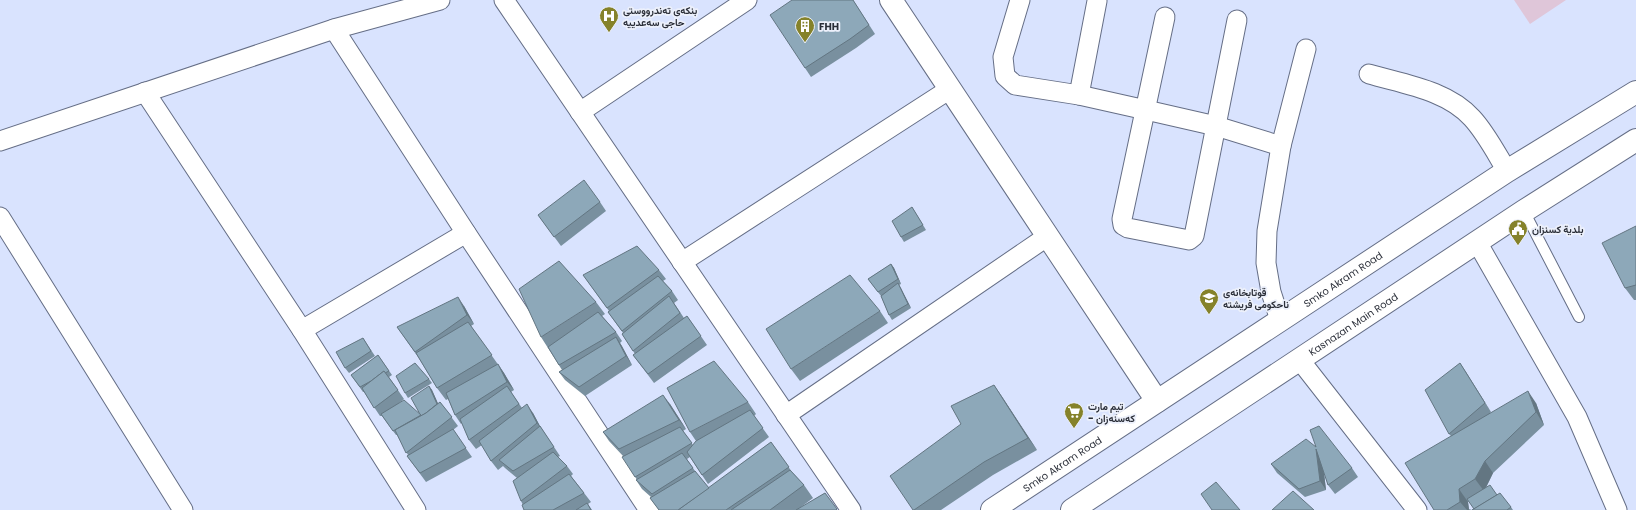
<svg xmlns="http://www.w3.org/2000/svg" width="1636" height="510" viewBox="0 0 1636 510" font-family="Poppins,Vazirmatn,sans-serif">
  <rect width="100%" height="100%" fill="#d9e3fe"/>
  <polygon fill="#dfc6d9" points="1514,0 1566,0 1530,24"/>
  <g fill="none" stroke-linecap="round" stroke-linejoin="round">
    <g stroke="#656e86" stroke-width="12">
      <polyline id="service" points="1524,211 1579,317"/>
    </g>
    <g stroke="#656e86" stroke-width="21">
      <g id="minor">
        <polyline points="504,0 851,510"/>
        <polyline points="1020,0 1003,57 1005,76 1015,85 1079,95 1146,110 1216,126 1281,146"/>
        <polyline points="1165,17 1122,219 1123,225 1128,228 1189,240 1194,236 1237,20"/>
        <polyline points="334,29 466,233 649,510"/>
        <path d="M1369 74C1403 84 1447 90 1472 118 1486 133 1496 153 1507 171"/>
        <polyline points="145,92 302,330 416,510"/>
        <polyline points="1079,95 1097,1"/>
        <polyline points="580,112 747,0"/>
        <polyline points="0,141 334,29 440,0"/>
        <polyline points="0,217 183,510"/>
        <polyline points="1477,242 1577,417 1617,510"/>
        <polyline points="682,262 950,89"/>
        <polyline points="1280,320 1271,292 1266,263 1267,231 1281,146 1306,49"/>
        <polyline points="302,330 466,233"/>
        <polyline points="1299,359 1417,510"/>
        <polyline points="786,415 1048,236"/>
      </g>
    </g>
    <g stroke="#656e86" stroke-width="24">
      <g id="tertiary">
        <polyline points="891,0 1157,401"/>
        <path id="s1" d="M992 510 1507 171 1636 92"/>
        <path id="s2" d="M1072 510 1524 211 1636 140"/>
      </g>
    </g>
    <use href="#service" stroke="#fff" stroke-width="10"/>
    <use href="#minor" stroke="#fff" stroke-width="19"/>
    <use href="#tertiary" stroke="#fff" stroke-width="22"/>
  </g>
  <g fill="#79909f">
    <polygon points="792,0 853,0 875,34 856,48 811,77 805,68"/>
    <polygon points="600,202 606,211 561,246 538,215"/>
    <polygon points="912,207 926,230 904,242 901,237"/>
    <polygon points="1636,226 1636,300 1634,300 1625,288"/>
    <polygon points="891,264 894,268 901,284 899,285 911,308 892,320 889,315 881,296 868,279"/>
    <polygon points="659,270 666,279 663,281 672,291 678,300 674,303 684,318 687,316 707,345 654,383 633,355 635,354 622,334 623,333 608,312 609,311 583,275"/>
    <polygon points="596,302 605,314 602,316 616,332 622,341 620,343 632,365 585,396 565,380 559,372 562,370 541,337"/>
    <polygon points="464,306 474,324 471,326 504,373 514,390 511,392 522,408 533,413 540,426 560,456 558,457 567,466 573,474 571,476 591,502 588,504 592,510 524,510 523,505 521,501 517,478 505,468 503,466 498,470 491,461 482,445 476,449 469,440 462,423 461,424 455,415 448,399 446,400 437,388 418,357 397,327"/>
    <polygon points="880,311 888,323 800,381 791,369"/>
    <polygon points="363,338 375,356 349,373 345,368"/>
    <polygon points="378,355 392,375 389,377 404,399 398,404 421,415 429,386 432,390 438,404 440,402 458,426 453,430 472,457 426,482 407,456 408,455 397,435 396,435 382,416 380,416 364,392 363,392 351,375"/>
    <polygon points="1460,363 1491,412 1490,413 1536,403 1544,425 1493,473 1486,488 1497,495 1511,507 1513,510 1472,510 1474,509 1469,501 1468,502 1469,509 1472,510 1434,510 1451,436 1449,434"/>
    <polygon points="429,379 432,383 408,398 405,393"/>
    <polygon points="994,385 1037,450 993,475 941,510 913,510 961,424"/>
    <polygon points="748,402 756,414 754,416 769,437 708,484 690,457 687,459 699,477 709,488 771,442 792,472 804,485 813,498 797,510 825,493 837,510 659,510 650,498 651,497 642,489 636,480 637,480 623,456 609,441 603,432 670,404 686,429 683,431 693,445 696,441 690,432"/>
    <polygon points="1316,447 1352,468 1358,477 1335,494 1328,485 1324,472 1326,490 1305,497 1277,473 1271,464"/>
  </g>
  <g fill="#637682">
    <polygon points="891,264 894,268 901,284 898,279"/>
    <polygon points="898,283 901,288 911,308 908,304"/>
    <polygon points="458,297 464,306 474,324 467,315"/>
    <polygon points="616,337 622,346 632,365 626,356"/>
    <polygon points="1460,363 1466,372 1491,412 1485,403"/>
    <polygon points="498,364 504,373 514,390 507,382"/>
    <polygon points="994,385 1003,398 1037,450 1028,438"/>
    <polygon points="429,386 432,390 441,410 438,406"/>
    <polygon points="1528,391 1536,403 1544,425 1536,412"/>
    <polygon points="663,395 670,404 686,429 679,420"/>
    <polygon points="527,404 533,413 543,432 537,423"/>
    <polygon points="1316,449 1322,458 1326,490 1320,481"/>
    <polygon points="1485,461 1493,473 1484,491 1475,479"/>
    <polygon points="1459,489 1468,502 1469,510 1467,510 1460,502"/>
  </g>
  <g fill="#8da8b9" stroke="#637682">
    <polygon points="792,0 853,0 869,25 850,39 805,68 770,15"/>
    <polygon points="584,180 600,202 554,237 538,215"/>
    <polygon points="912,207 923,225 901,237 892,221"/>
    <polygon points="1636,226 1636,285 1625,288 1602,243"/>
    <polygon points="637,246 659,270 607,308 583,275"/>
    <polygon points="559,261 596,302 541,337 519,289"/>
    <polygon points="891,264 898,279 878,292 868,279"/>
    <polygon points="850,275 880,311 791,369 766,329"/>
    <polygon points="658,276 672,291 622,331 608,312"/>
    <polygon points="898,283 908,304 889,315 881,296"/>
    <polygon points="669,296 680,313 633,351 622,334"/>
    <polygon points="458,297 467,315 415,352 397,327"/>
    <polygon points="598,312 616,332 559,365 548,347"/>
    <polygon points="687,316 701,336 648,374 633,355"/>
    <polygon points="468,322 492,355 437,388 416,353"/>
    <polygon points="616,337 626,356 579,387 559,372"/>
    <polygon points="363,338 371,351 345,368 336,352"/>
    <polygon points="378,355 389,371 385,373 384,371 371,381 360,387 351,375"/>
    <polygon points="714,361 748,402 690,432 667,388"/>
    <polygon points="415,363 429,379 405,393 396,376"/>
    <polygon points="1460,363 1485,403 1449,434 1425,390"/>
    <polygon points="498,364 507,382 455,415 446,393"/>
    <polygon points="384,371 398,390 374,408 362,388"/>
    <polygon points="994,385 1028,438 984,462 914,510 913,510 890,476 961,424 951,406"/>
    <polygon points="429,386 437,404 426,413 421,416 411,398"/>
    <polygon points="507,386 519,404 469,440 460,419"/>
    <polygon points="1528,391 1536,412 1485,461 1475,479 1459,489 1460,502 1447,510 1434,510 1405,463"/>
    <polygon points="663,395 679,420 619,449 603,432"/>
    <polygon points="404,400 421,415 393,431 381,414"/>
    <polygon points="440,402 452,417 406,453 395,430 426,413"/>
    <polygon points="527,404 537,423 491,461 479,441"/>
    <polygon points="750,410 763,428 702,475 687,452 696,441"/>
    <polygon points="540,426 554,447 513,471 499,460"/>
    <polygon points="1319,426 1352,468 1328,485 1316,449 1320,481 1299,489 1271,464 1306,439 1316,447 1310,430"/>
    <polygon points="680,427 692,443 635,477 622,457"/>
    <polygon points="453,429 466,448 420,473 407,456"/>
    <polygon points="771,442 789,467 726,510 678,510"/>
    <polygon points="553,452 567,466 521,501 513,481"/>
    <polygon points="682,453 693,468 652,494 636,480"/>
    <polygon points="790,470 804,485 770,510 731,510"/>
    <polygon points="695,471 709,488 678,510 659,510 650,498"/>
    <polygon points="569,474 584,493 553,510 524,510 522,505"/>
    <polygon points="1216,482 1240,510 1212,510 1201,494"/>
    <polygon points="1490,485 1497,495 1474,509 1467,499"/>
    <polygon points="1293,491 1314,510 1272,510"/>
    <polygon points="825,493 837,509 836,510 796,510"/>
    <polygon points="1500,493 1511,507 1507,510 1472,510"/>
    <polygon points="587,503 591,510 576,510"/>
  </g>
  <defs>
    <g id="hospital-pin" transform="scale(1)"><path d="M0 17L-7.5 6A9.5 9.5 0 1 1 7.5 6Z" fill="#85822a" stroke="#ecf0fb"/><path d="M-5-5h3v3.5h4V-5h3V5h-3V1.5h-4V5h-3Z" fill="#fff"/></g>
    <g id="building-pin" transform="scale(1)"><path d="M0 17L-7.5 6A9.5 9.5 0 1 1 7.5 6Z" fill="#85822a" stroke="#ecf0fb"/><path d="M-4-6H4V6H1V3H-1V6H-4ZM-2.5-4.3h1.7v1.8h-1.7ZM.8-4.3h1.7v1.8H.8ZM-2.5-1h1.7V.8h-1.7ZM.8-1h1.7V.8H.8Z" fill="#fff"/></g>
    <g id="civic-pin" transform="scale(1)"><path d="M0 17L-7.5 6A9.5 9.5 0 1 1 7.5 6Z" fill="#85822a" stroke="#ecf0fb"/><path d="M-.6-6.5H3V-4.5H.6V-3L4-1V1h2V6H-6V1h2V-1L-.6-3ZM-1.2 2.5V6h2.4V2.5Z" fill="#fff"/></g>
    <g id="school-pin" transform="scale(1)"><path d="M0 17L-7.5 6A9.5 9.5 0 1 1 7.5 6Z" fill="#85822a" stroke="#ecf0fb"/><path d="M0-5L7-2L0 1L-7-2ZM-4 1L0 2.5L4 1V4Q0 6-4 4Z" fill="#fff"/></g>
    <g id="supermarket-pin" transform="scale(1)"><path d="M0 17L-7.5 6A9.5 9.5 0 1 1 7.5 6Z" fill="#85822a" stroke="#ecf0fb"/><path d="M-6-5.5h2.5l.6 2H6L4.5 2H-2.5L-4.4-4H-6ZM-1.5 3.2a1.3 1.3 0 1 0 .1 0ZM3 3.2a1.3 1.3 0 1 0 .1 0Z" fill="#fff"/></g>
  </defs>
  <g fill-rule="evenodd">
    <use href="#hospital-pin" x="609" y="16"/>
    <use href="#building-pin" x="805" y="26"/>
    <use href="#civic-pin" x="1518" y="229"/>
    <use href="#school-pin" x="1209" y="298"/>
    <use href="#supermarket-pin" x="1074" y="412"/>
  </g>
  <g text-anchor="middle" stroke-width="3.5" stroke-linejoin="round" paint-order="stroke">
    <g font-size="10" font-weight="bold" fill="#2a2e38" stroke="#ecf0fb" text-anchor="start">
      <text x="623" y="14">بنکەی تەندرووستی<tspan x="623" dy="12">حاجی سەعدییە</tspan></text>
      <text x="819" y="30">FHH</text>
      <text x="1532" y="233">بلدية كسنزان</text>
      <text x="1223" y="296">قوتابخانەی<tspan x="1223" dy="12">ناحکومی فریشتە</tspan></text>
      <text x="1088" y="410">تیم مارت<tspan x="1088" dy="12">- کەسنەزان</tspan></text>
    </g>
    <g font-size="10" fill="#2a2e38" stroke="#ecf0fb">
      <text dy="4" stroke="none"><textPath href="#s1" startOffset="420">Smko Akram Road</textPath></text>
      <text dy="4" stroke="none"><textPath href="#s2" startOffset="337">Kasnazan Main Road</textPath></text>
      <text dy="4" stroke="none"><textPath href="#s1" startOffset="84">Smko Akram Road</textPath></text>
    </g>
  </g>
</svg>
